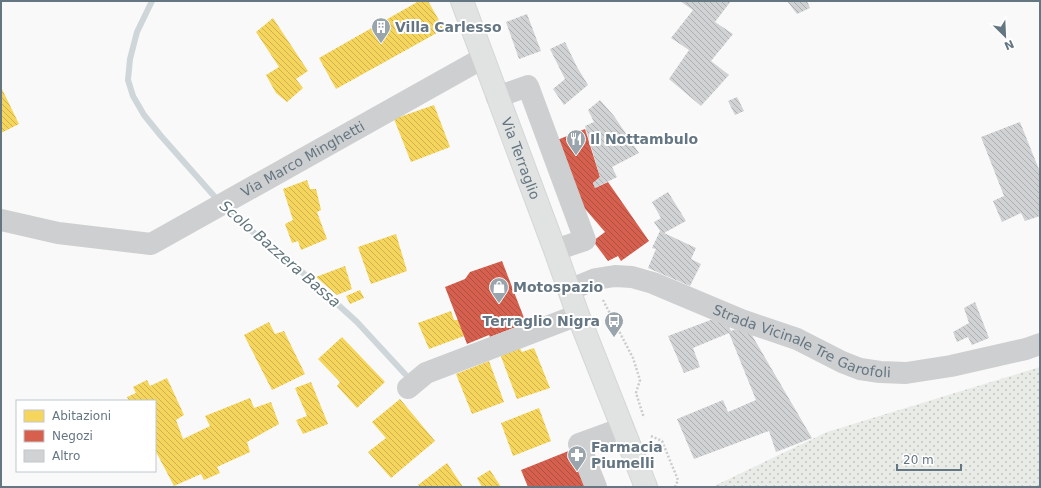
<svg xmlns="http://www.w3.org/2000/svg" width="1041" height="488" viewBox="0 0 1041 488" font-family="'DejaVu Sans',sans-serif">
  <defs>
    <pattern id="grass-dots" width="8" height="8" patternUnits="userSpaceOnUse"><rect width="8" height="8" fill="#e8ebe6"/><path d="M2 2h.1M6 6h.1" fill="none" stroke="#c0c3c0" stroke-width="1.8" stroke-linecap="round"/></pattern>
    <pattern id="homes-back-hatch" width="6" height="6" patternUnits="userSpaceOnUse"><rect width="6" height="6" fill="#f6d55c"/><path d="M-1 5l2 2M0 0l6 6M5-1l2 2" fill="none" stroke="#cbb151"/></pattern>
    <pattern id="shops-back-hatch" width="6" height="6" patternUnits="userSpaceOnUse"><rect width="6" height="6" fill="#d6604d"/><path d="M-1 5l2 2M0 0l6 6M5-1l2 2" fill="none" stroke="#a85144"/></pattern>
    <pattern id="building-back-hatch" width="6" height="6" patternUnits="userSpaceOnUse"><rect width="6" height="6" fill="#d0d2d3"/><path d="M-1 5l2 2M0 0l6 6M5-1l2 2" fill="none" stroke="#acafb1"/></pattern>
  </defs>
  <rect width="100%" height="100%" fill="#f9f9f9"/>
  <polygon fill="url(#grass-dots)" points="1040,367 1040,487 712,487 827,432"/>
  <g fill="url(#homes-back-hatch)">
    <polygon points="419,1 428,1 444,29 336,89 319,58"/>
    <polygon points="273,18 308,71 296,79 303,88 287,102 276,93 266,75 279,67 256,32"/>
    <polygon points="1,87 19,124 1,133"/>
    <polygon points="434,105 450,147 411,162 394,119"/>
    <polygon points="307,180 310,189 316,189 321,210 317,212 327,239 301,250 298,241 292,243 285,224 293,220 283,189"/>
    <polygon points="396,234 407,271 371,284 358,247"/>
    <polygon points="345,266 352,289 337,295 316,277"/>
    <polygon points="360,290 364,298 350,304 346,296"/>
    <polygon points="451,311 454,320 458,320 464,336 429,349 418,323"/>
    <polygon points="269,322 275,334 284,331 305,374 272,390 244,335"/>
    <polygon points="342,337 385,382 357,408 337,386 340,382 318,359"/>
    <polygon points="519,347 522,352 534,348 550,388 517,399 500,354"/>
    <polygon points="489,361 504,402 472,414 456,374"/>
    <polygon points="167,378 184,415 176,420 183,439 210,426 205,416 250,398 254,408 271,402 279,424 247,442 250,452 217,467 220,473 204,480 201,474 174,486 155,450 155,401 129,401 127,397 136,393 133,387 147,380 150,386"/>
    <polygon points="311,382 328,424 303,434 296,420 307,416 295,388"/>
    <polygon points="400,399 435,441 391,478 368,452 386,438 372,422"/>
    <polygon points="539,408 551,441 513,456 501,423"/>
    <polygon points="447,463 463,487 420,487 418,485"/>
    <polygon points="490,470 501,487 482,487 477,478"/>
  </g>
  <g fill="url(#shops-back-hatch)">
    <polygon points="585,129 600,177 593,183 595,188 608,182 649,241 621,261 618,256 608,261 593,241 605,232 580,203 557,140"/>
    <polygon points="502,261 526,323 490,337 489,335 467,344 445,287 465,279 470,272"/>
    <polygon points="571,450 586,487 528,487 521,470"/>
  </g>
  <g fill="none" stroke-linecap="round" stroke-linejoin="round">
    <polyline stroke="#ced6d9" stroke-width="6" points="152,1 137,32 130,59 128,80 133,96 144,115 161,136 230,214 290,261 357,322 405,374"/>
  </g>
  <g fill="url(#building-back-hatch)">
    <polygon points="680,1 731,1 715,22 733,34 711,61 729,75 701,106 669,79 689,50 671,38 693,10"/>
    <polygon points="787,1 807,1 810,8 797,14"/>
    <polygon points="527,14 541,51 519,59 506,22"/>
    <polygon points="565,42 577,67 588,85 564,105 553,89 565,79 550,49"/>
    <polygon points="737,97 744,111 735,115 728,101"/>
    <polygon points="600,100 614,116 639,153 612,167 617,177 595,188 593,183 600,177 585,126 594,122 588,110"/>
    <polygon points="1020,122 1040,172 1040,216 1025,221 1021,213 1002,222 993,201 1004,196 981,137"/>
    <polygon points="668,192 686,221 664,233 696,248 691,259 701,264 690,286 648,268 656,249 652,248 660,231 654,222 661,218 652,202"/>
    <polygon points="975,302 989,338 972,345 968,337 957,342 953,332 969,323 964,308"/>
    <polygon points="716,318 726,320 731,331 746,325 812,438 776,452 769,431 694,459 677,419 723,400 728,412 756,400 729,333 693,348 700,367 684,373 668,336"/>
  </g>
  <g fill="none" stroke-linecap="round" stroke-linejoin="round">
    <g stroke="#d5d6d7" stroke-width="24">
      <g id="major">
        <path id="s3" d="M462 1 555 250 578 315 646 487"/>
      </g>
    </g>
    <g stroke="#cbcccd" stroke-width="2.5" stroke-dasharray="2 2" stroke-linecap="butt">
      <polyline points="603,300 633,358 640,380 636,393 644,418"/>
      <polyline points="651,436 662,441 678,480 675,487"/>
    </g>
    <g stroke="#cecfd0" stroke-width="22">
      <polyline points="497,97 528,86 585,240 555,250"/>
      <path id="s1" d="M1 220 58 233 151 244 483 58"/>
      <path id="s2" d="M569 290 596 279 615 276 632 277 653 283 741 320 797 339 842 362 860 369 880 372 906 373 951 366 1026 349 1040 344"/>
      <polyline points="408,388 426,373 578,315"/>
      <polyline points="596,487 579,444 623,428"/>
    </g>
    <use href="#major" stroke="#e1e2e2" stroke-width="22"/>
  </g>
  <defs>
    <g id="building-pin" transform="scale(1)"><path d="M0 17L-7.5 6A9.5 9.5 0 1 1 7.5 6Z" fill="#99a4ac" stroke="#fff"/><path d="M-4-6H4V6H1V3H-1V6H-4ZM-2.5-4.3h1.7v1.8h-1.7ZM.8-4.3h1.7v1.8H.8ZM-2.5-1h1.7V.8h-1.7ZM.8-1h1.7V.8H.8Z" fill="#fff"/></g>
    <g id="restaurant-pin" transform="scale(1)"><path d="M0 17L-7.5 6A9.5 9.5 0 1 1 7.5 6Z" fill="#99a4ac" stroke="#fff"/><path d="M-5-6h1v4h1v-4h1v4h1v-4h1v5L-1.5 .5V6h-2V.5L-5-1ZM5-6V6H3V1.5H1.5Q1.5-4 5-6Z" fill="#fff"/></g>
    <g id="shop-pin" transform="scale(1)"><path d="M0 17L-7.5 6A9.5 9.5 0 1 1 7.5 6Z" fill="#99a4ac" stroke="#fff"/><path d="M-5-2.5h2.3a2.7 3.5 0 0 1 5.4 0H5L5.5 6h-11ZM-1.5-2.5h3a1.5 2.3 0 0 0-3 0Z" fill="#fff"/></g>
    <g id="bus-pin" transform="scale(1)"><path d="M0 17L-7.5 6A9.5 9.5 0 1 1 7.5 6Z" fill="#99a4ac" stroke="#fff"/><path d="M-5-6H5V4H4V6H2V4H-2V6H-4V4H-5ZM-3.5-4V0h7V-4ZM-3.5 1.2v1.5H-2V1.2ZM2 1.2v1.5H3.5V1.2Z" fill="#fff"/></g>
    <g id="pharmacy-pin" transform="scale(1)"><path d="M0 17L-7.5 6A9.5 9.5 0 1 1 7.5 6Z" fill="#99a4ac" stroke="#fff"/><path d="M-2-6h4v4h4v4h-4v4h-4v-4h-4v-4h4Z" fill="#fff"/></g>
  </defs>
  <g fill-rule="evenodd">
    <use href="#building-pin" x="381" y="27"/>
    <use href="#restaurant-pin" x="576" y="139"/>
    <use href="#shop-pin" x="499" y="287"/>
    <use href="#bus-pin" x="614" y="321"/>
    <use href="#pharmacy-pin" x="577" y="455"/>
  </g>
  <g text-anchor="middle" stroke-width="4" stroke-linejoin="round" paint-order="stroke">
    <g font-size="14" font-weight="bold" fill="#657683" stroke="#fff" text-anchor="start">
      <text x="395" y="32">Villa Carlesso</text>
      <text x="590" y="144">Il Nottambulo</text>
      <text x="513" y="292">Motospazio</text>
      <text x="600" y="326" text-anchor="end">Terraglio Nigra</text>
      <text x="591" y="452">Farmacia<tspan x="591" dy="16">Piumelli</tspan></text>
    </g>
    <g font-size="14" fill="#657683" stroke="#fff">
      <text dy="5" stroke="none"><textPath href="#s3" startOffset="168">Via Terraglio</textPath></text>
      <text dy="5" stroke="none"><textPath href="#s1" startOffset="326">Via Marco Minghetti</textPath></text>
      <text dy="5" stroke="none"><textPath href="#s2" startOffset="248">Strada Vicinale Tre Garofoli</textPath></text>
    </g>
    <g font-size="15" font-style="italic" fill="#60757c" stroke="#fff">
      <text transform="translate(280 254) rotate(41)" y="5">Scolo Bazzera Bassa</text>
    </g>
  </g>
  <rect width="1041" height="488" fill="none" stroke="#657683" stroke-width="4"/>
  <rect x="16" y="400" width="140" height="72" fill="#ffffff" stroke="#c1c8cd"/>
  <rect x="24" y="410" width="20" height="12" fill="#f6d55c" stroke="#c1c8cd"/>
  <text x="52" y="420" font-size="12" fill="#657683">Abitazioni</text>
  <rect x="24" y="430" width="20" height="12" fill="#d6604d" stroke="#c1c8cd"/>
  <text x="52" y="440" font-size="12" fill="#657683">Negozi</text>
  <rect x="24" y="450" width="20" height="12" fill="#d0d2d3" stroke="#c1c8cd"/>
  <text x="52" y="460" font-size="12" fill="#657683">Altro</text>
  <g transform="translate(1005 36) rotate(156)" stroke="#ffffff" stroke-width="3" paint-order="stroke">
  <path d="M0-3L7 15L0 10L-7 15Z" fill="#657683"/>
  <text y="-6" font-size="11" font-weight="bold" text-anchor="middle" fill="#657683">N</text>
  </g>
  <path d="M897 464v6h64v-6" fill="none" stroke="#657683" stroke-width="2"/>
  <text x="903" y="464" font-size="12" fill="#657683" stroke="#ffffff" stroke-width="3" paint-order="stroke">20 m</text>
</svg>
